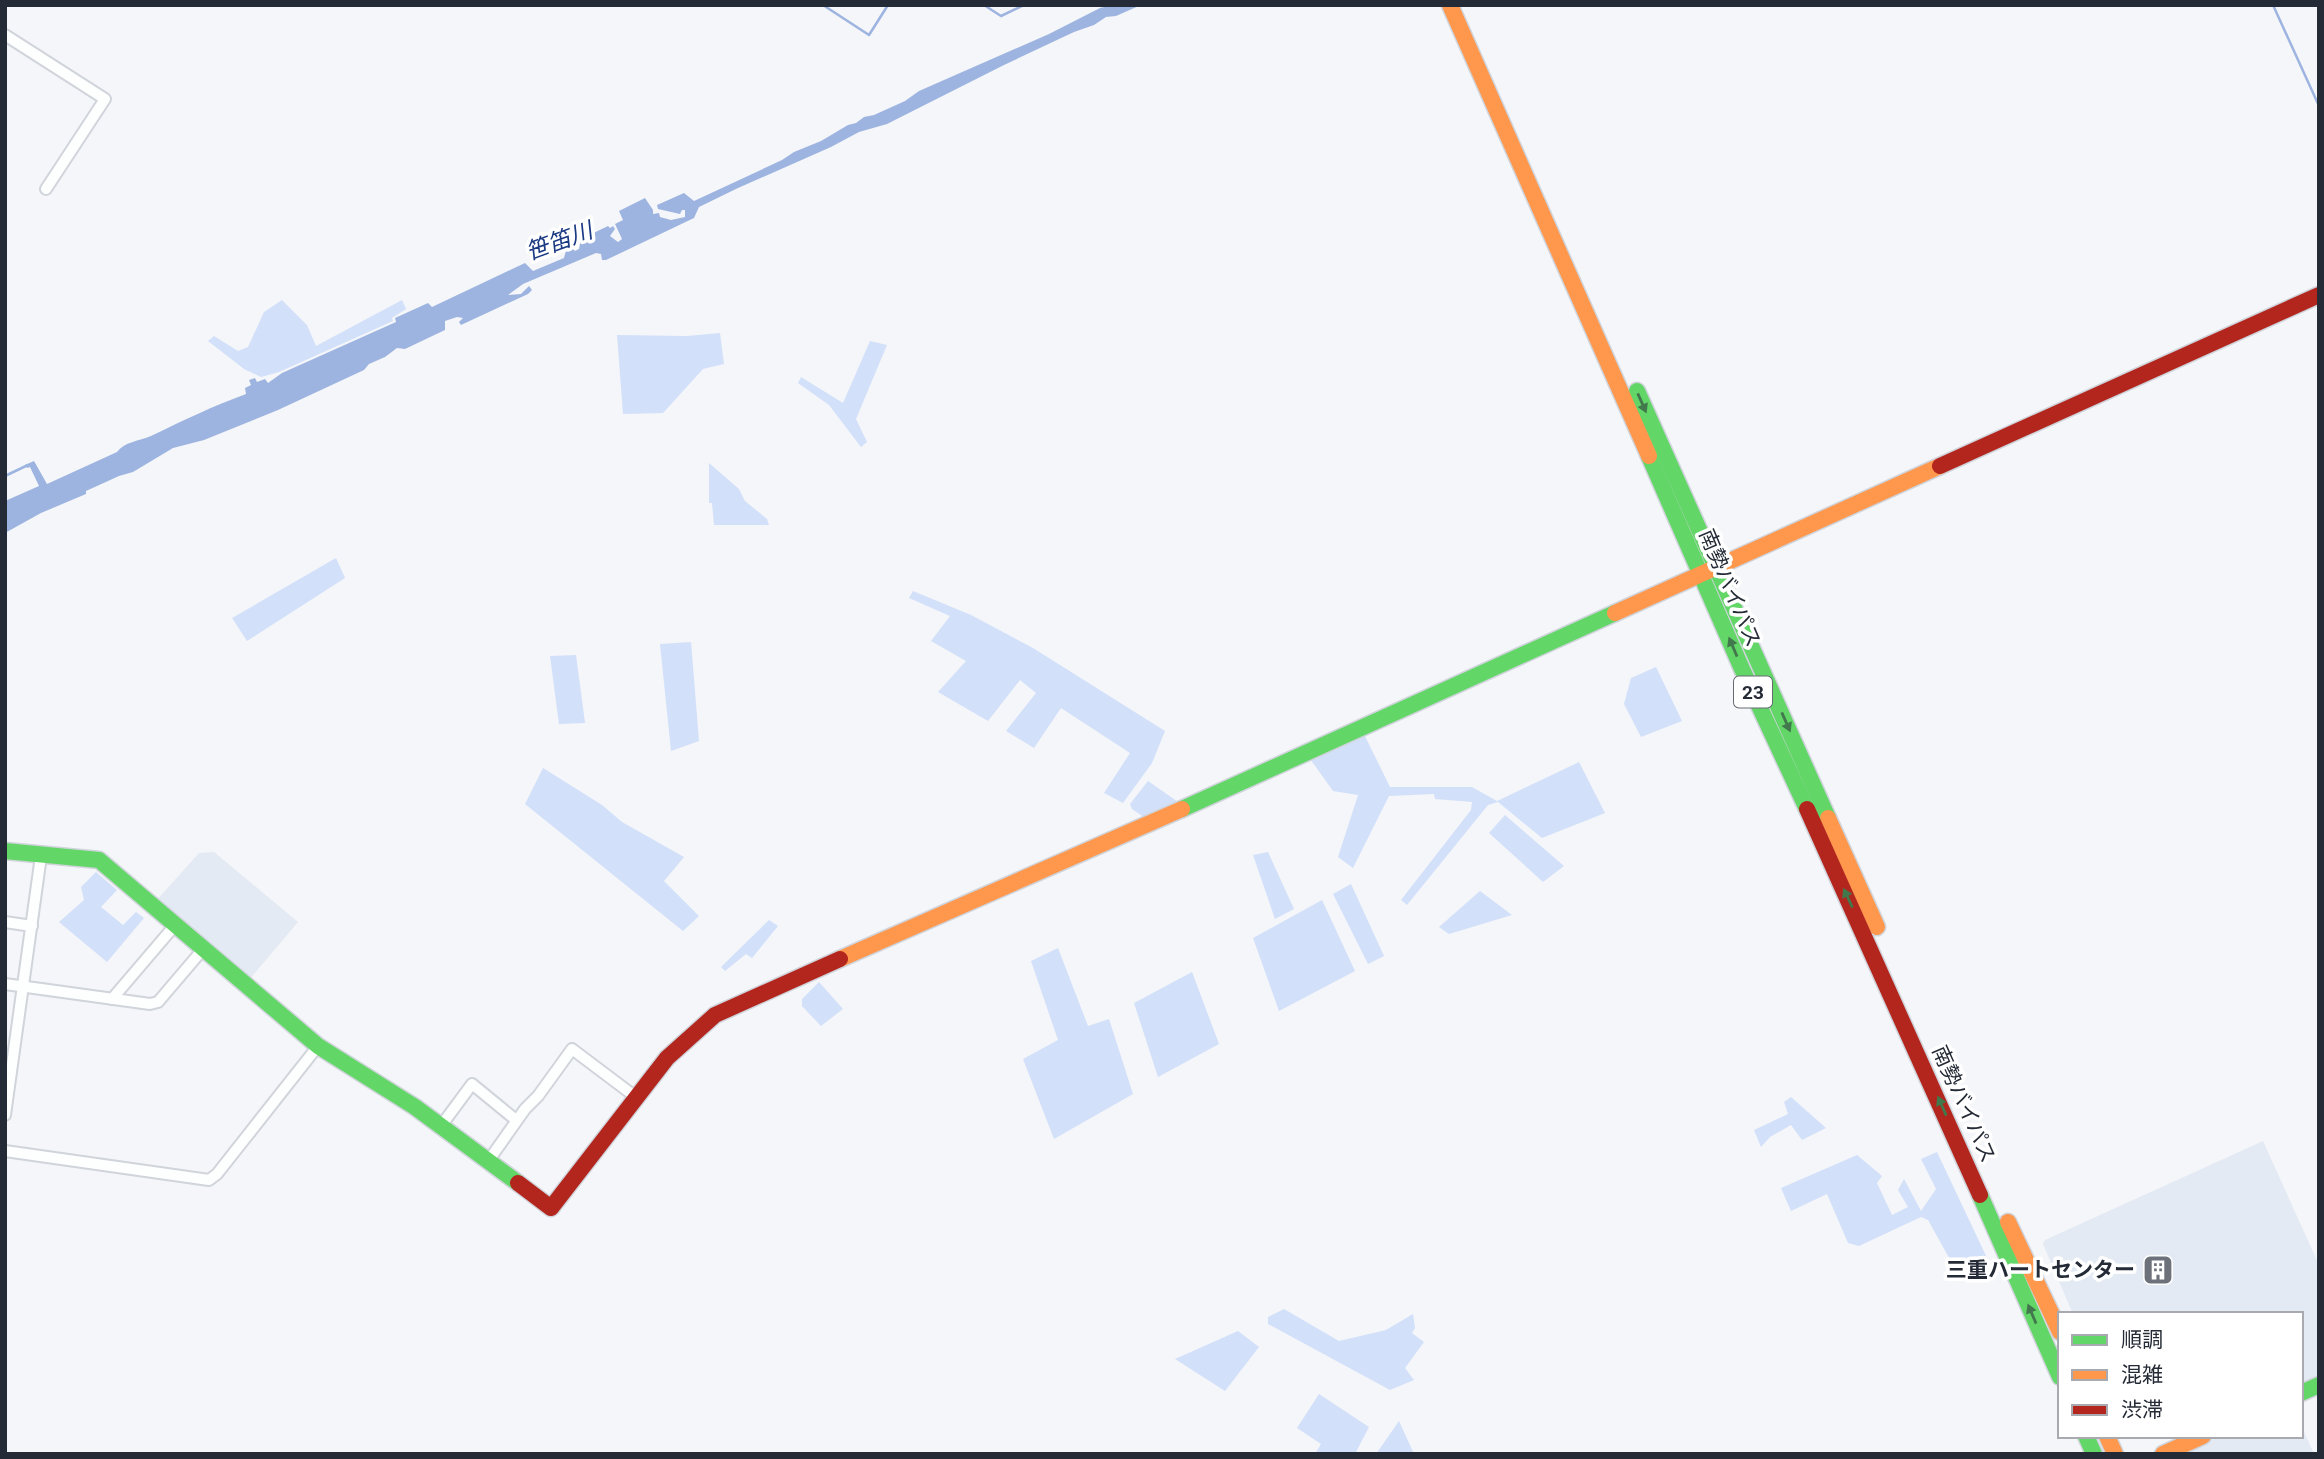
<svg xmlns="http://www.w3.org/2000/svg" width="2324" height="1459" viewBox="0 0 2324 1459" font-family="Roboto,'Noto Sans JP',sans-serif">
  <rect width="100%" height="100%" fill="#f4f6f9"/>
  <g fill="#e4eaf3">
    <polygon points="214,852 298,922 248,981 155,902 199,853"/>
    <polygon points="2263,1141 2319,1265 2319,1377 2301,1384 2301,1314 2073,1314 2043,1244 2045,1240"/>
    <polygon points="2301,1425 2314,1454 2179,1454 2221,1436 2301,1436"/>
  </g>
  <g fill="#d3e0fa">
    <polygon points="282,300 307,325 316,346 402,300 406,309 392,318 393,321 279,372 261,377 244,369 208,341 214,336 238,351 248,347 264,312"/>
    <polygon points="720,333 724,364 703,369 663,413 623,414 617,335 687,336"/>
    <polygon points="870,341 887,345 856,419 867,442 861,447 829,405 798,383 801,377 843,403"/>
    <polygon points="709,463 739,489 745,501 767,519 769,525 714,525 712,503 709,503"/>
    <polygon points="336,558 345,578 247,641 232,618"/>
    <polygon points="913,591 971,615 1033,648 1165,731 1152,763 1123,803 1104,793 1130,753 1061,708 1034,748 1006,731 1036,693 1020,680 988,721 938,692 966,661 931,641 950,616 909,598"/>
    <polygon points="691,642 699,741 671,751 660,644"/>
    <polygon points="576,655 585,723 559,724 550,656"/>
    <polygon points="1656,667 1682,721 1641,737 1624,704 1631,678"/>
    <polygon points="1363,732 1390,787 1472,787 1497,801 1579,762 1605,813 1542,838 1498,802 1488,805 1407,905 1401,900 1471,810 1472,802 1435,799 1434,794 1389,796 1353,868 1338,857 1358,795 1333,791 1308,756"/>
    <polygon points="543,768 602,805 622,822 684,857 664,881 699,916 683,931 525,804"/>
    <polygon points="1148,781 1181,804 1145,818 1132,809 1130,804"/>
    <polygon points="1505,815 1564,866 1543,882 1489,833"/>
    <polygon points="1268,852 1294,909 1275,919 1253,855"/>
    <polygon points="96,872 117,890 101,907 123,925 136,912 144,918 107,962 59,922 84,900 81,887"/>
    <polygon points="1351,884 1384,956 1368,964 1333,894"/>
    <polygon points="1480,891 1512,915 1449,934 1439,927"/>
    <polygon points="1322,900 1355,971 1279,1011 1253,938"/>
    <polygon points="769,920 778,926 752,958 746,954 725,971 721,967"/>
    <polygon points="1058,948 1088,1026 1109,1019 1133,1094 1054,1139 1023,1059 1058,1040 1031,961"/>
    <polygon points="1192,972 1219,1044 1158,1077 1134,1003"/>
    <polygon points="819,982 843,1009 821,1026 802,1006 802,999"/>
    <polygon points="1791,1097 1826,1128 1802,1140 1791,1125 1770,1137 1761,1147 1754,1130 1788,1114 1784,1102"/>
    <polygon points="1937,1152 1987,1258 1957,1272 1928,1220 1921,1217 1859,1246 1848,1243 1827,1194 1791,1211 1781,1188 1857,1155 1882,1176 1877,1183 1892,1215 1908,1207 1898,1190 1904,1179 1921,1211 1936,1189 1921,1159"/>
    <polygon points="1284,1309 1339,1341 1386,1330 1413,1314 1415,1328 1412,1333 1424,1342 1405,1368 1414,1380 1390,1390 1268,1324 1268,1317"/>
    <polygon points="1238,1331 1259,1347 1225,1391 1175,1359"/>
    <polygon points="1319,1394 1369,1427 1355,1454 1315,1454 1321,1444 1297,1428"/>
    <polygon points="1399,1421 1414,1454 1376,1454"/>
  </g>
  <path fill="#9eb4e0" d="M1113 5H1141L1116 16 1106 17 1094 25 1074 32 1004 65 887 124 859 132 831 147 738 188 699 207 694 218 606 260H602L601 254 596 253 523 284 508 295 521 294 529 286 532 290 528 294 461 325 459 322 463 318 457 317 445 321V330L405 349 397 348 385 357 369 364 364 370 278 410 204 440 173 448 133 472 119 476 86 491V494L41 513 5 533V501L39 486 30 467 27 468 25 465 34 461 47 484 117 452C124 442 139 441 151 436 182 421 213 406 246 394L245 388 251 385 249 380 255 378 257 382 265 379 268 383 282 373 396 322 395 318 428 303 432 307 525 263 533 271 564 258 567 247H571L575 251 579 249 581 239 608 226 610 228 613 226 615 229 610 236 618 242 622 239 615 224 623 220 619 211 645 198 653 210V214L659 213 660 217 671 220 685 217V210H682L680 214 658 209 657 205 684 193 694 201 782 160 794 152 821 141 848 125 856 123 864 117 874 115 905 101 919 91 1049 34 1100 8Z"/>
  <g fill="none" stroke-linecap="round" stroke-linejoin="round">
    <g stroke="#9eb4e0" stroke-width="2.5">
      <polyline points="823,5 869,35 888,5"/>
      <polyline points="984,5 1001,16 1024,5"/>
      <polyline points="2273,5 2319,106"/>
      <polyline points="5,476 28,465"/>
    </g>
    <g stroke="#d0d4db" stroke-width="14">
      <g id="street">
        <polyline points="5,35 105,99 46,189"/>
        <polyline points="5,922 32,926"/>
        <polyline points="5,984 150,1004 158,1002 204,948"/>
        <polyline points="112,999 176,924"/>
        <polyline points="5,1115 41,856"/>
        <polyline points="441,1126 472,1084 516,1120"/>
        <polyline points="5,1151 209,1180 217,1174 318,1046"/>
        <polyline points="489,1160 525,1109 538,1096 572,1049 637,1098"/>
      </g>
    </g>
    <g stroke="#d0d4db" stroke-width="19">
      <g id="fast">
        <polyline points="1637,391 1828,818"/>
        <polyline points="1649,456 1742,669 1807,809"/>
        <polyline points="1182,809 1615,613"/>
        <polyline points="5,851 99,860 318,1046 415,1107 518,1183"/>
        <polyline points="1980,1195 2060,1377"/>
        <polyline points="2301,1393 2319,1385"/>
        <polyline points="2086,1436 2094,1454"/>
      </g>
    </g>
    <g stroke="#d0d4db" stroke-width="19">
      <g id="slow">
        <polyline points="1450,5 1649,456"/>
        <polyline points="1615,613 1940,466"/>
        <polyline points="1828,818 1877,927"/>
        <polyline points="840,959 1182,809"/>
        <polyline points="2008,1222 2060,1332"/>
        <polyline points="2107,1436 2115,1454"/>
        <polyline points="2163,1454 2203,1436"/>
      </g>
    </g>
    <g stroke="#d0d4db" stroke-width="19">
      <g id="jam">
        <polyline points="1940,466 2319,295"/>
        <polyline points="1807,809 1980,1195"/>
        <polyline points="518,1183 551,1208 667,1058 715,1015 840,959"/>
      </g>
    </g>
    <use href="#street" stroke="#fdfefe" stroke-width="10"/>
    <use href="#fast" stroke="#63d668" stroke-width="16"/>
    <use href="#slow" stroke="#ff974d" stroke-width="16"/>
    <use href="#jam" stroke="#b3261e" stroke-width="16"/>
  </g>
  <defs><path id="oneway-solid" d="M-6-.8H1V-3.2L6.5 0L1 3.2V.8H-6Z" transform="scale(1.75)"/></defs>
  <g fill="#41784c">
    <use href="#oneway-solid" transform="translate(1642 403) rotate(66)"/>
    <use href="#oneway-solid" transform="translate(1733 647) rotate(-113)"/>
    <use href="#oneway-solid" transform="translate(1786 722) rotate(66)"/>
    <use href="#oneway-solid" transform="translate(1848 898) rotate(-115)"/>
    <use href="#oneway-solid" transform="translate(1942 1106) rotate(-114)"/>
    <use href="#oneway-solid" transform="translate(2032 1314) rotate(-113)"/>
  </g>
  <defs>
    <g id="building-square" transform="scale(1.575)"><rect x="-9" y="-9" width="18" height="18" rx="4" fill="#6d727a" stroke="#fff"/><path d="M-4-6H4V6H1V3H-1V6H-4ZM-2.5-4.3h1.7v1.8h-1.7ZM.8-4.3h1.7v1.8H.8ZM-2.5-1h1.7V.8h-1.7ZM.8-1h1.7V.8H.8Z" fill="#fff"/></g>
  </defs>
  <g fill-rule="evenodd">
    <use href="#building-square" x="2158" y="1270"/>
  </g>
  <g text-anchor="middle" stroke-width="7" stroke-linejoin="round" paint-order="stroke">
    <rect fill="#fff" stroke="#666b72" stroke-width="2" x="1734" y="676.5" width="38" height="31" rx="5"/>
    <g font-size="19" font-weight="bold" fill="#252b36">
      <text x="1753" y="699">23</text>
    </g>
    <g font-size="21" fill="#252b36" stroke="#fff">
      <text transform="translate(1730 588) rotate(67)" y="7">南勢バイパス</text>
      <text transform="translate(1964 1104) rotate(66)" y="7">南勢バイパス</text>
    </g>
    <g font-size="21" font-weight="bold" fill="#252b36" stroke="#fff" text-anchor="end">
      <text x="2135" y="1277">三重ハートセンター</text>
    </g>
    <g font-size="23" font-style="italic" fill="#1a3983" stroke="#fff">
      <text transform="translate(559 241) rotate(-20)" y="8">笹笛川</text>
    </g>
  </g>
  <rect width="2324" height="1459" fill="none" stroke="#252b36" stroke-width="14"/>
  <rect x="2058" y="1312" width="245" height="126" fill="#ffffff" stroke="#a8aaaf" stroke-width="2"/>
  <rect x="2072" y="1335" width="35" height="10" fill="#63d668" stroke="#a8aaaf" stroke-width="2"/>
  <text x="2121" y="1347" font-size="21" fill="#252b36">順調</text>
  <rect x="2072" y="1370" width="35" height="10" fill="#ff974d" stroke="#a8aaaf" stroke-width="2"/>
  <text x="2121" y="1382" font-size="21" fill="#252b36">混雑</text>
  <rect x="2072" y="1405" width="35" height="10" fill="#b3261e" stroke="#a8aaaf" stroke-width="2"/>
  <text x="2121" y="1417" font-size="21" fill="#252b36">渋滞</text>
</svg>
